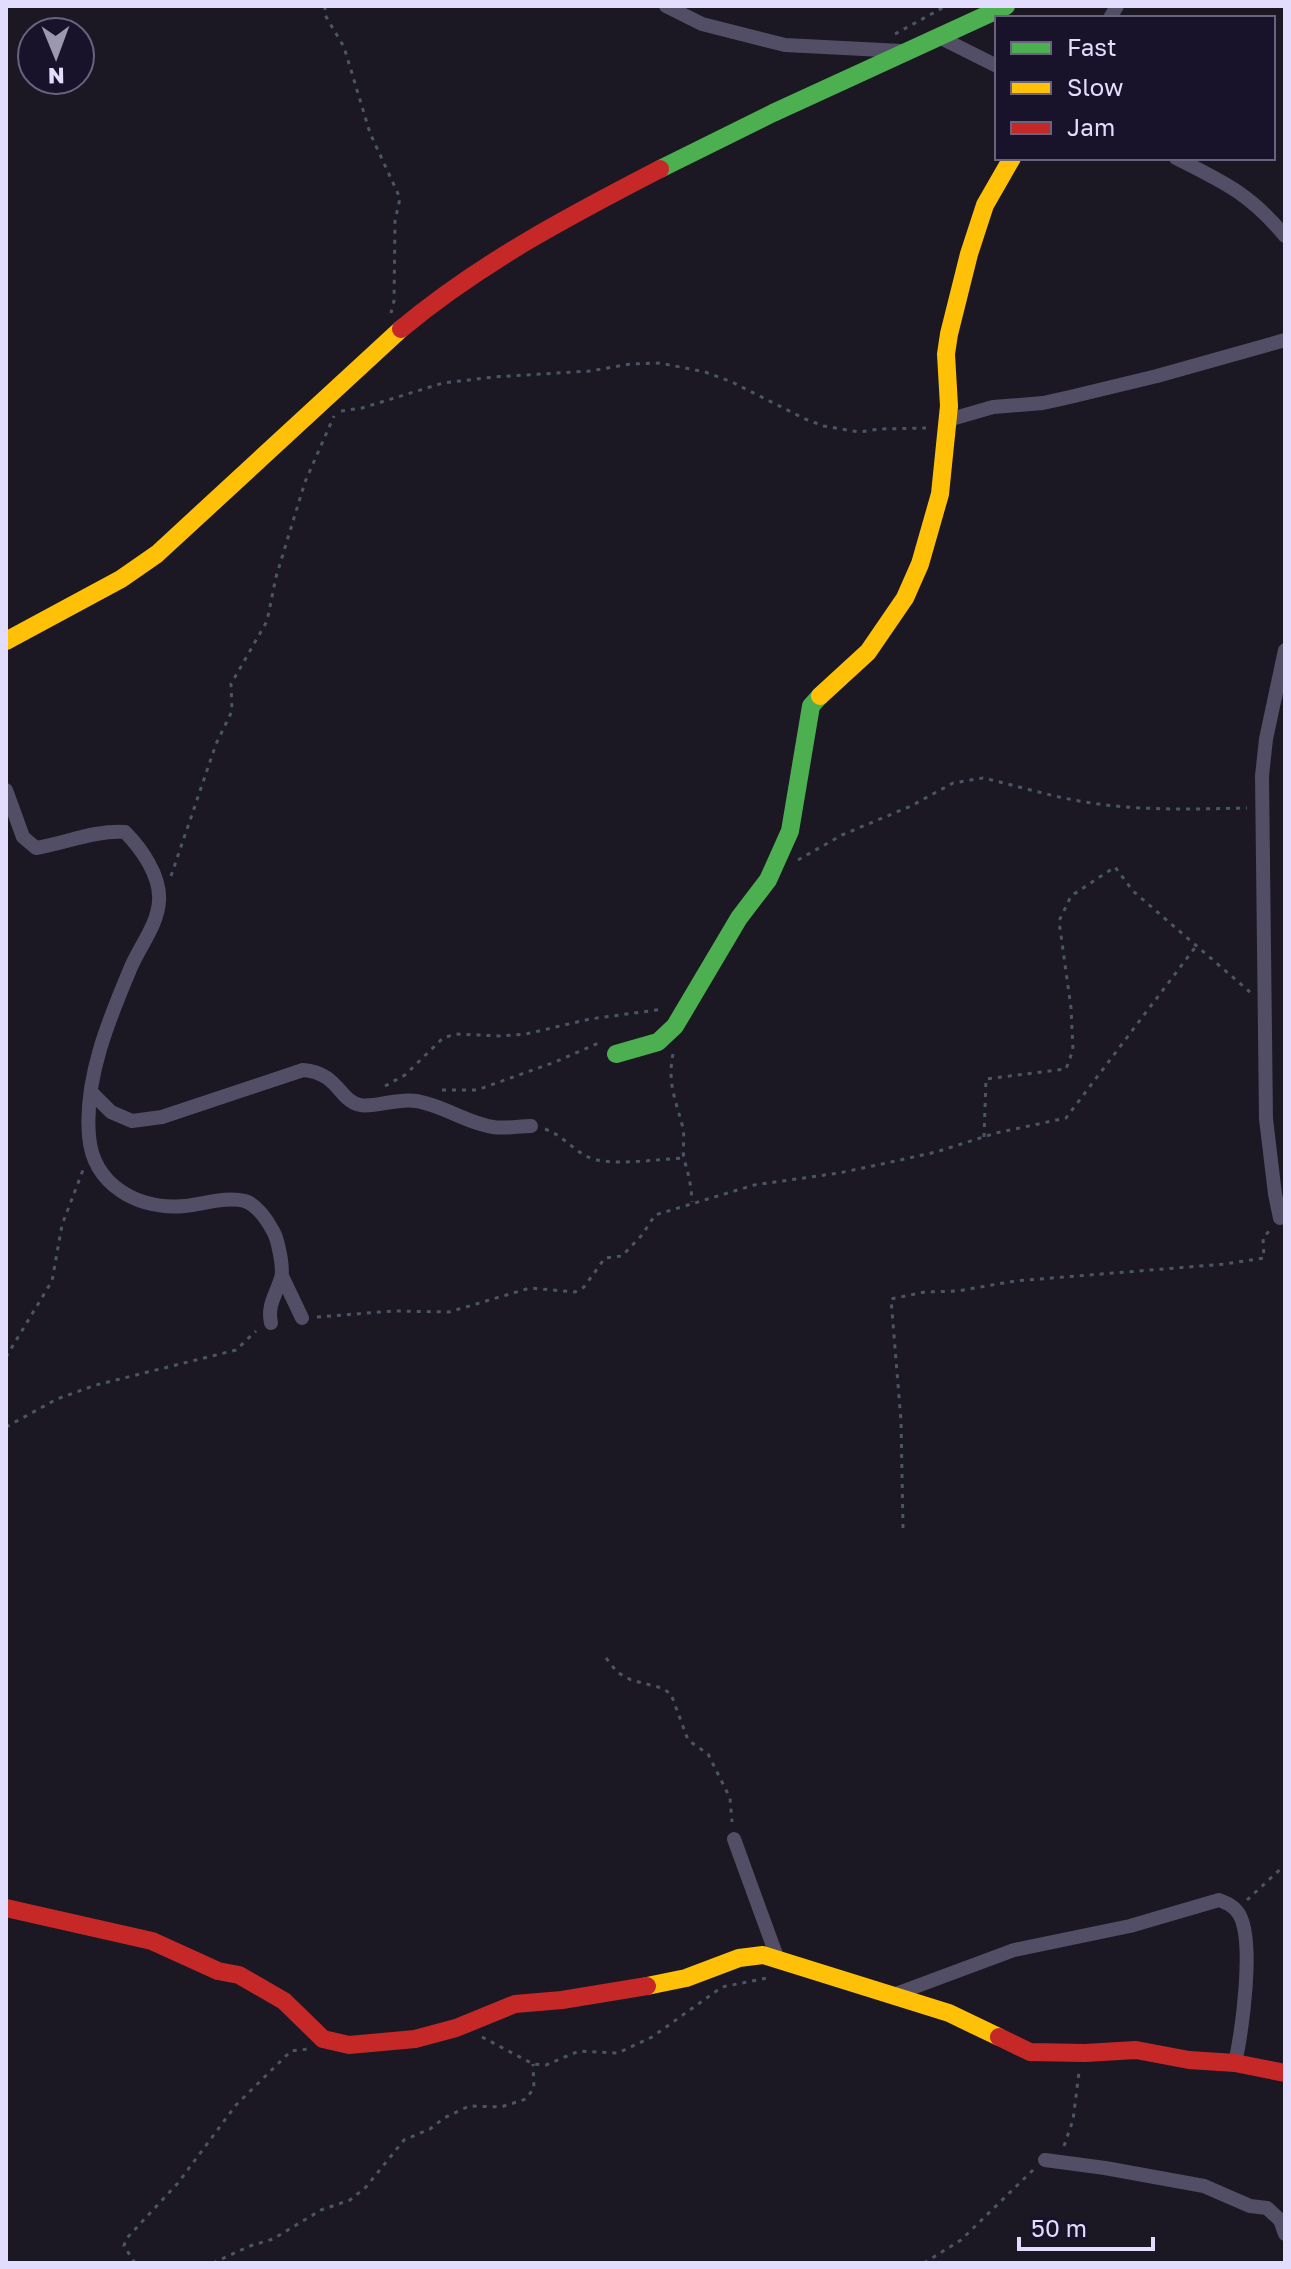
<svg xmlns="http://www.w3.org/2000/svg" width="1291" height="2269" viewBox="0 0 1291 2269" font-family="'Golos Text',sans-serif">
  <rect width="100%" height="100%" fill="#1b1824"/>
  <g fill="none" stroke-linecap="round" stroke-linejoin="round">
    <g stroke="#4b5665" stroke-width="3" stroke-dasharray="4 6" stroke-linecap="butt">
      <polyline points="325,6 325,15 344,47 370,133 400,198 395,221 394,301 391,313"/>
      <polyline points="895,34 946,6"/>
      <polyline points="341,411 362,408 443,383 494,377 590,371 630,364 660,363 705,372 732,382 805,419 824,426 859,432 880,429 926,428"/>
      <path d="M798 860 842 835 911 806 953 783 983 778C1019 786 1055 798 1092 803 1144 811 1195 809 1247 808"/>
      <polyline points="171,876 216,744 232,711 231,684 267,621 276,577 305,482 334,416"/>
      <path d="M673 1054C667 1083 676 1101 683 1128 685 1138 682 1150 684 1159 689 1176 691 1184 692 1202"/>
      <polyline points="385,1086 405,1075 443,1038 456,1034 500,1036 526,1034 590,1019 664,1009"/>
      <polyline points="442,1090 477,1090 555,1062 601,1042"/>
      <path d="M545 1129C562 1135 572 1149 588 1157 609 1167 659 1159 684 1158"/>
      <polyline points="984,1137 986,1079 1066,1069 1073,1050 1071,1008 1059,921 1071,896 1115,867 1133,891 1250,992"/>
      <polyline points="317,1317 394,1311 449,1312 530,1288 575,1292 584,1287 605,1258 622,1256 642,1235 655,1215 754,1185 839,1173 882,1164 936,1152 996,1133 1066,1118 1197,945"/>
      <polyline points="6,1357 52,1281 62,1225 83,1170"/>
      <polyline points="6,1427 57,1399 96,1385 236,1350 256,1331"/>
      <polyline points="903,1528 901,1421 891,1299 925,1292 958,1291 1015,1281 1225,1264 1264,1258 1263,1238 1270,1230"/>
      <polyline points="606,1658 617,1672 631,1680 662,1688 671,1694 688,1740 708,1754 730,1798 732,1822"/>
      <polyline points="1247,1900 1285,1865"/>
      <polyline points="482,2037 533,2064 546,2065 579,2051 618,2053 652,2037 722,1987 767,1978"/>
      <polyline points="1064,2146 1073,2120 1079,2072"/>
      <polyline points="135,2263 124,2246 126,2239 178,2183 236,2105 291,2051 308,2049"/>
      <polyline points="213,2263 250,2246 273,2239 321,2210 350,2200 366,2187 404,2140 430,2129 444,2118 469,2106 501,2107 526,2099 534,2088 533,2064"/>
      <polyline points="924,2263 961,2240 1033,2170"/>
    </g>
    <g stroke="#514e65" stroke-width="14">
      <polyline points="666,6 702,24 785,45 902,51"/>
      <polyline points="1110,18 1117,6"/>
      <polyline points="939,37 997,66"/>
      <path d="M1176 158C1224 182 1250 194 1285 236"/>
      <polyline points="948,420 993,407 1043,403 1070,397 1157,376 1285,340"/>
      <polyline points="1285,650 1266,739 1262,776 1266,1119 1275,1194 1280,1218 1285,1217"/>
      <path d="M6 790 23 837 36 848C66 843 95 830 125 832 141 848 161 876 159 901 158 924 140 946 131 967 109 1019 84 1079 89 1136 93 1186 139 1210 185 1206 204 1204 226 1196 245 1201 257 1205 267 1220 273 1231 278 1239 284 1269 281 1278 276 1295 267 1305 271 1323"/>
      <path d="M92 1093 111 1112 132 1121 162 1117 303 1070C339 1073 338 1100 360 1105 374 1108 397 1098 416 1101 443 1105 466 1123 493 1127 506 1129 518 1126 531 1126"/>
      <polyline points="282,1276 302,1318"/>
      <polyline points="734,1839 777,1957"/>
      <path d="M893 1995 1014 1950 1130 1926 1219 1900C1227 1903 1234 1906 1239 1914 1255 1941 1242 2031 1235 2063"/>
      <polyline points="1045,2160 1105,2168 1204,2186 1250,2206 1267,2208 1280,2220 1285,2234"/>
    </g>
    <g stroke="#4caf50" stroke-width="18">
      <polyline points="660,169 773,113 1006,6"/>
      <polyline points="616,1054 658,1042 675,1026 739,918 768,880 790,831 811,706 820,696"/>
    </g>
    <g stroke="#ffc107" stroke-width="18">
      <polyline points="6,641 121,579 157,554 401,329"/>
      <polyline points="820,696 868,652 905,598 920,564 940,494 949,406 946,354 949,334 969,254 985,205 1012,158"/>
      <polyline points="647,1986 686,1978 739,1958 763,1955 949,2013 999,2037"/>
    </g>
    <g stroke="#c62828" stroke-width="18">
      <path d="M401 329C480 263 569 216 660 169"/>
      <polyline points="6,1908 152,1941 218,1971 239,1975 284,2001 323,2039 349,2045 415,2039 456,2028 515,2004 562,2000 647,1986"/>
      <polyline points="999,2037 1030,2052 1085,2053 1136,2050 1189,2060 1235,2063 1285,2073"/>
    </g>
  </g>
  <rect width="1291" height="2269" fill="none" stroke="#e3ddfd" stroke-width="16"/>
  <rect x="995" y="16" width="280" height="144" fill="#18122a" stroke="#69637e" stroke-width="2"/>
  <rect x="1011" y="42" width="40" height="12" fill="#4caf50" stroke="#69637e" stroke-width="2"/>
  <text x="1067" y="56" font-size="24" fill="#e3ddfd">Fast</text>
  <rect x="1011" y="82" width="40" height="12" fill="#ffc107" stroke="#69637e" stroke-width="2"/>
  <text x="1067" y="96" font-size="24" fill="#e3ddfd">Slow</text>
  <rect x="1011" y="122" width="40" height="12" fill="#c62828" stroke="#69637e" stroke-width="2"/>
  <text x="1067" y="136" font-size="24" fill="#e3ddfd">Jam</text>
  <g transform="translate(56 56) rotate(179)"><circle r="38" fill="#18122a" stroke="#69637e" stroke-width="2"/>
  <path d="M0-6L14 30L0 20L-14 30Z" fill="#9d98b1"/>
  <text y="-12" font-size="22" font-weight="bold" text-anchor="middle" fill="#e3ddfd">N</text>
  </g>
  <path d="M1019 2237v12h134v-12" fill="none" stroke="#e3ddfd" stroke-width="4"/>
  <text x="1031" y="2237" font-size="24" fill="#e3ddfd" stroke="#18122a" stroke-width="6" paint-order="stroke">50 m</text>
</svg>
